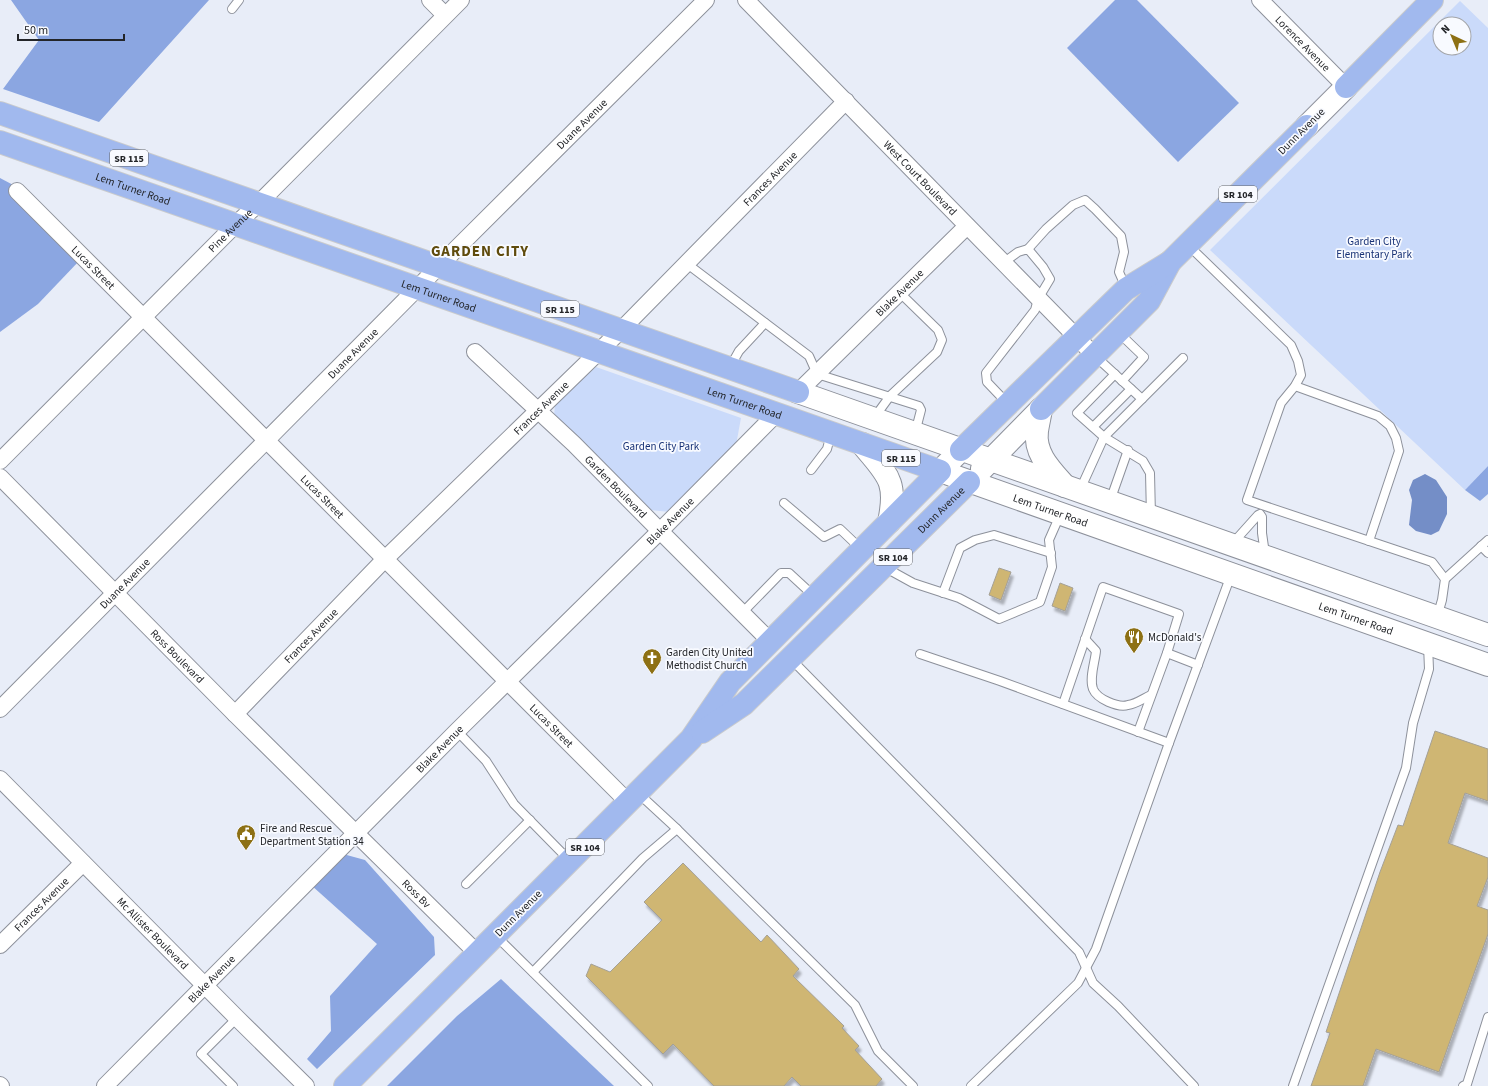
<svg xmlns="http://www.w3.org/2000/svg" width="1488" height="1086" viewBox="0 0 1488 1086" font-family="'Source Sans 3',sans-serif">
  <defs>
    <filter id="shadow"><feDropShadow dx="2.5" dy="4.5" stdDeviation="1" flood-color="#0004"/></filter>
  </defs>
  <rect width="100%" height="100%" fill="#e8edf8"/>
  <g fill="#cadafa" fill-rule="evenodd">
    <path d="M1460 1 1488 28V466L1465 490 1210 250ZM1440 24H1464V48H1440Z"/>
    <polygon points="596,367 741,418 736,445 670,512 650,510 554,418 555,403"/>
  </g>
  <g fill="#8ba6e1">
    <polygon points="11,0 209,0 99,122 3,89 39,40"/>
    <polygon points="1115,0 1137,0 1239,103 1178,162 1067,48"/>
    <polygon points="0,178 17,187 80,260 38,304 0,332"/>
    <polygon points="1488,466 1488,494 1480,501 1465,490"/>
    <polygon points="343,854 365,860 434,937 435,955 317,1069 307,1059 331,1031 330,996 377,944 311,885"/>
    <polygon points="501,979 614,1086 387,1086 457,1016"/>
  </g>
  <polygon fill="#748ec7" points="1425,474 1436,480 1447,497 1447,514 1439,531 1431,535 1416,531 1409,525 1412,500 1409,490 1413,480"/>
  <g fill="#cfb673" stroke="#a4a096" filter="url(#shadow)">
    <polygon points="999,568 1011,572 1001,600 989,595"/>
    <polygon points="1060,583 1073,588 1065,611 1052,606"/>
    <polygon points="1435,731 1488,749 1488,801 1465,793 1448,843 1488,858 1488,877 1477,906 1488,910 1488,934 1439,1072 1376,1049 1363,1086 1311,1086 1330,1033 1326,1032 1380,872 1398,825 1403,826"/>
    <polygon points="683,863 761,942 767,935 799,969 793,976 844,1026 842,1028 859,1046 855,1050 882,1079 876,1086 801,1086 792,1077 784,1086 714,1086 673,1044 663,1054 586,976 591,964 610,972 662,920 644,902"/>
  </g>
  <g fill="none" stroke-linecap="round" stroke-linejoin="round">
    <g stroke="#8d919b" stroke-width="10">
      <g id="lane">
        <polyline points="232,9 239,0"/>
        <polyline points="1188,245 1291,345 1298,361 1301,375 1295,386 1281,403 1247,500 1432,562 1445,579 1442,600 1437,617"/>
        <polyline points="1028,249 1046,229 1073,205 1085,200 1095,209 1121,236 1124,252 1119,272 1126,288"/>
        <polyline points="686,263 809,356 817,374 919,406 921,410 915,433"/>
        <polyline points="1003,263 1018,252 1028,249 1043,267 1050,279 1038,299 1035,310 986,373 987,382 1008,404"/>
        <polyline points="1119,333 1144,357 1122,381"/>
        <polyline points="730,367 739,351 765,323"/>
        <polyline points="1115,374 1077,413 1104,437 1143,461 1150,473 1151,516"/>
        <polyline points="1295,386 1378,416 1390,426 1396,438 1399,451 1369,541"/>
        <polyline points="1142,399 1183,358"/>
        <polyline points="874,418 890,396 937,352 942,340 938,330 899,292"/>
        <polyline points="1093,427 1131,389"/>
        <polyline points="811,470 827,449 831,434"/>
        <polyline points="1080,490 1104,437 1142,399 1095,356"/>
        <polyline points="1110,501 1128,450"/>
        <polyline points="784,503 824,537 840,529 861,549"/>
        <polyline points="1232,544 1258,515 1260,514 1262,517 1262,533 1265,554"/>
        <polyline points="1481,546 1488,553"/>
        <polyline points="884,567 913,583 959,598 999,619 1040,602 1052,567 1049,540 1060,515"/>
        <polyline points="1445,579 1488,540"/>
        <polyline points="943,593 960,548 975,540 994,535 1051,553"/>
        <polyline points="742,613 781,573 789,573 815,597"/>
        <path d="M1085 639 1096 651C1095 662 1089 678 1093 689 1097 699 1118 708 1128 705 1136 704 1144 698 1151 695"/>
        <polyline points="920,654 1000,681 1169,743"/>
        <polyline points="791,659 1079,952 1093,983 1118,1006 1194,1086"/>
        <polyline points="1063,704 1103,587 1179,614 1167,653 1198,665"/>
        <polyline points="457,731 486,761 514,804 569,860"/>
        <polyline points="1138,732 1167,653"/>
        <polyline points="638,793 677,829 855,1005 878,1051 913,1086"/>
        <polyline points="466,884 530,820"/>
        <polyline points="496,936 648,1086"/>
        <polyline points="533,972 643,858 677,829"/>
        <polyline points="233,1086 201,1054 237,1018"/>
        <polyline points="971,1086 1078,983 1096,949 1169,743 1231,575"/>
        <polyline points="1293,1086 1406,768 1413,723 1429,669 1428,645"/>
        <polyline points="1463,1086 1467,1084 1488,1017"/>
      </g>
    </g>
    <g stroke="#8d919b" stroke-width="18">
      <g id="street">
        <polyline points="430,0 445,15"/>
        <path id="s1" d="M746 0 1094 355"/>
        <path id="s2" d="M1260 0 1346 87"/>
        <path id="s3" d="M17 191 628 802"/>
        <path id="s4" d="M475 352 574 444 660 531 771 642"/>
        <path id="s5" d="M798 392 967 226"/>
        <path id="s6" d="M0 461 235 225 258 204 461 0"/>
        <path id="s7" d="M0 477 235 714 477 953"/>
        <path id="s8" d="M0 709 455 250 706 0"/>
        <path id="s9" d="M235 714 385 559 621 330 846 101"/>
        <path id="s10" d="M0 779 237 1018 306 1086"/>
        <path id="s11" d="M0 945 83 863"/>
        <polyline points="0,1085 1,1086"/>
        <path id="s12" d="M105 1086 457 731 660 531 776 414"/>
      </g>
    </g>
    <g stroke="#8d919b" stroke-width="24">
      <g id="secondary">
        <polyline points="1307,126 1346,87"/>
        <polyline points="798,392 1488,635"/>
        <path d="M1041 409C1040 416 1038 424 1037 431 1034 454 1051 470 1065 486"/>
        <path d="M862 444C887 475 898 480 889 522"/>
        <path id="s13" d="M961 450 940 471 1488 665"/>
        <polyline points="982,469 1041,409"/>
      </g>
    </g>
    <g stroke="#cacbcc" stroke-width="24">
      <g id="primary">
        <polyline points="1346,87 1432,0"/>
        <polyline points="0,113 798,392"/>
        <path id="s14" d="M0 142 940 471 730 682 691 739 345 1086"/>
        <polyline points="1041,409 1149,301 1170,262"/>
        <polyline points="961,450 1126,289 1170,262 1307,126"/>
        <path id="s15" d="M702 732 744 704 969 482"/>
      </g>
    </g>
    <use href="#lane" stroke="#fff" stroke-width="8"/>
    <use href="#street" stroke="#fff" stroke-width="16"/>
    <use href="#secondary" stroke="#fff" stroke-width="22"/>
    <use href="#primary" stroke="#a1b9ee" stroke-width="22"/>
  </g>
  <defs>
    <g id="restaurant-pin" transform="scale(1)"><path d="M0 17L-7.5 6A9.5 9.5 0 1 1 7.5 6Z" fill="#8d7014" stroke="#f8faff"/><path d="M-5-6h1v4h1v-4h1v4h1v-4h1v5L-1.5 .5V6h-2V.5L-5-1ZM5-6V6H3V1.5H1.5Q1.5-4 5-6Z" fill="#fff"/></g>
    <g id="church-pin" transform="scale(1)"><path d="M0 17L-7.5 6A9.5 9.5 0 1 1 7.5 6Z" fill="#8d7014" stroke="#f8faff"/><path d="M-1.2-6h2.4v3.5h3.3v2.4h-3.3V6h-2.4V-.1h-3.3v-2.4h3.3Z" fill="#fff"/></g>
    <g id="civic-pin" transform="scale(1)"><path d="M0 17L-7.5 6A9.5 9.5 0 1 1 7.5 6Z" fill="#8d7014" stroke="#f8faff"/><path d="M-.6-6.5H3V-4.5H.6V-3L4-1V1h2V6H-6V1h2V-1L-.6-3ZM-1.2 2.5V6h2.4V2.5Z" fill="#fff"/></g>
  </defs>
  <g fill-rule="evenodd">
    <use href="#restaurant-pin" x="1134" y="637"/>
    <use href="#church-pin" x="652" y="658"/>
    <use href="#civic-pin" x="246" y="834"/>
  </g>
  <g text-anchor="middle" stroke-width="3.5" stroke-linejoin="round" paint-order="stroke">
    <g fill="#f8faff" stroke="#636569" stroke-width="1">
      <rect x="110" y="150" width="38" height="16" rx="3"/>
      <rect x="1219" y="186" width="38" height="16" rx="3"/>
      <rect x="541" y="301" width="38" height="16" rx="3"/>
      <rect x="882" y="450" width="38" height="16" rx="3"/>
      <rect x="874" y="549" width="38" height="16" rx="3"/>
      <rect x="566" y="839" width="38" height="16" rx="3"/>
    </g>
    <g font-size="10" font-weight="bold" fill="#232529">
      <text x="129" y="162">SR 115</text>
      <text x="1238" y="198">SR 104</text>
      <text x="560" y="313">SR 115</text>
      <text x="901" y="462">SR 115</text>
      <text x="893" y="561">SR 104</text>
      <text x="585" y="851">SR 104</text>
    </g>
    <g font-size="11" fill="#232529" stroke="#f8faff">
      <text dy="4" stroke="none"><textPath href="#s2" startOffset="61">Lorence Avenue</textPath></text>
      <text dy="4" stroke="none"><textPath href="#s8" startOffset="825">Duane Avenue</textPath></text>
      <text transform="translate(1301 131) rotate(-45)" y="4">Dunn Avenue</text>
      <text dy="4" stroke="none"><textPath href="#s1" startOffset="249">West Court Boulevard</textPath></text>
      <text dy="4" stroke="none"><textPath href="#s9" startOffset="757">Frances Avenue</textPath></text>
      <text dy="4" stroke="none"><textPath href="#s14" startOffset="141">Lem Turner Road</textPath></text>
      <text dy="4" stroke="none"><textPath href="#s6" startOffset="326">Pine Avenue</textPath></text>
      <text dy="4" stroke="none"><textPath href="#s3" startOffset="108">Lucas Street</textPath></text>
      <text dy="4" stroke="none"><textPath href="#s5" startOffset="142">Blake Avenue</textPath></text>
      <text dy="4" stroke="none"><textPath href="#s14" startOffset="465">Lem Turner Road</textPath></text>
      <text dy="4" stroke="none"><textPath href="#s8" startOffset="501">Duane Avenue</textPath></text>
      <text dy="4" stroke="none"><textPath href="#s14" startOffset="789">Lem Turner Road</textPath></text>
      <text dy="4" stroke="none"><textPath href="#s9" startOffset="433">Frances Avenue</textPath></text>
      <text dy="4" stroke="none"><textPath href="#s4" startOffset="195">Garden Boulevard</textPath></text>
      <text dy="4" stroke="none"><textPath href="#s3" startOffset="432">Lucas Street</textPath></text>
      <text dy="4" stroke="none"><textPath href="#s15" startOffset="327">Dunn Avenue</textPath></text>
      <text dy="4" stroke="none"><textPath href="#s13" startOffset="147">Lem Turner Road</textPath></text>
      <text dy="4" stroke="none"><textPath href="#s12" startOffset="799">Blake Avenue</textPath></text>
      <text dy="4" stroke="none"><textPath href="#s8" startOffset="177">Duane Avenue</textPath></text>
      <text dy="4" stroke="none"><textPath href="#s13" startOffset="471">Lem Turner Road</textPath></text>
      <text dy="4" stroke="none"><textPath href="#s9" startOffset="109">Frances Avenue</textPath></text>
      <text dy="4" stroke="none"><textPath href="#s7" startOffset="252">Ross Boulevard</textPath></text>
      <text dy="4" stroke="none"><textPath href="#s3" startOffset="756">Lucas Street</textPath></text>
      <text dy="4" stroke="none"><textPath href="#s12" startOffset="475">Blake Avenue</textPath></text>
      <text dy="4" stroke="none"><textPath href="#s7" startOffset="589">Ross Bv</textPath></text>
      <text dy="4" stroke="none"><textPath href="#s11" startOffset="58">Frances Avenue</textPath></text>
      <text transform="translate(518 913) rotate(-45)" y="4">Dunn Avenue</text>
      <text dy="4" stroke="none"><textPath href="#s10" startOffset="217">Mc Allister Boulevard</textPath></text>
      <text dy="4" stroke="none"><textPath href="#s12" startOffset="151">Blake Avenue</textPath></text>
    </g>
    <g font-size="11" fill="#183276" stroke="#f8faff">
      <text x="1374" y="245">Garden City<tspan x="1374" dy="13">Elementary Park</tspan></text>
      <text x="661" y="450">Garden City Park</text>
    </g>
    <g font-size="11" fill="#232529" stroke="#f8faff" text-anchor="start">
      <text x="1148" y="641">McDonald's</text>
      <text x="666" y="656">Garden City United<tspan x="666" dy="13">Methodist Church</tspan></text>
      <text x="260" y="832">Fire and Rescue<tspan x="260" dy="13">Department Station 34</tspan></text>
    </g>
    <g font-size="15" font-weight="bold" letter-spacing="1" fill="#5f4b0d" stroke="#f8faff">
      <text x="480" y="256">GARDEN CITY</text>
    </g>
  </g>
  <g transform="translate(1452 36) rotate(316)"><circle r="19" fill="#f8faff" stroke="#a3a5a9"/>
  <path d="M0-3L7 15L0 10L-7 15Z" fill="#8d7014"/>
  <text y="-6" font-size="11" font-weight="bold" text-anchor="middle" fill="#232529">N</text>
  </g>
  <path d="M18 34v6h106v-6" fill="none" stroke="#232529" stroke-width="2"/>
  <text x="24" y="34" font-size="12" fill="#232529" stroke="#f8faff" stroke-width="3" paint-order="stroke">50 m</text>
</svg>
